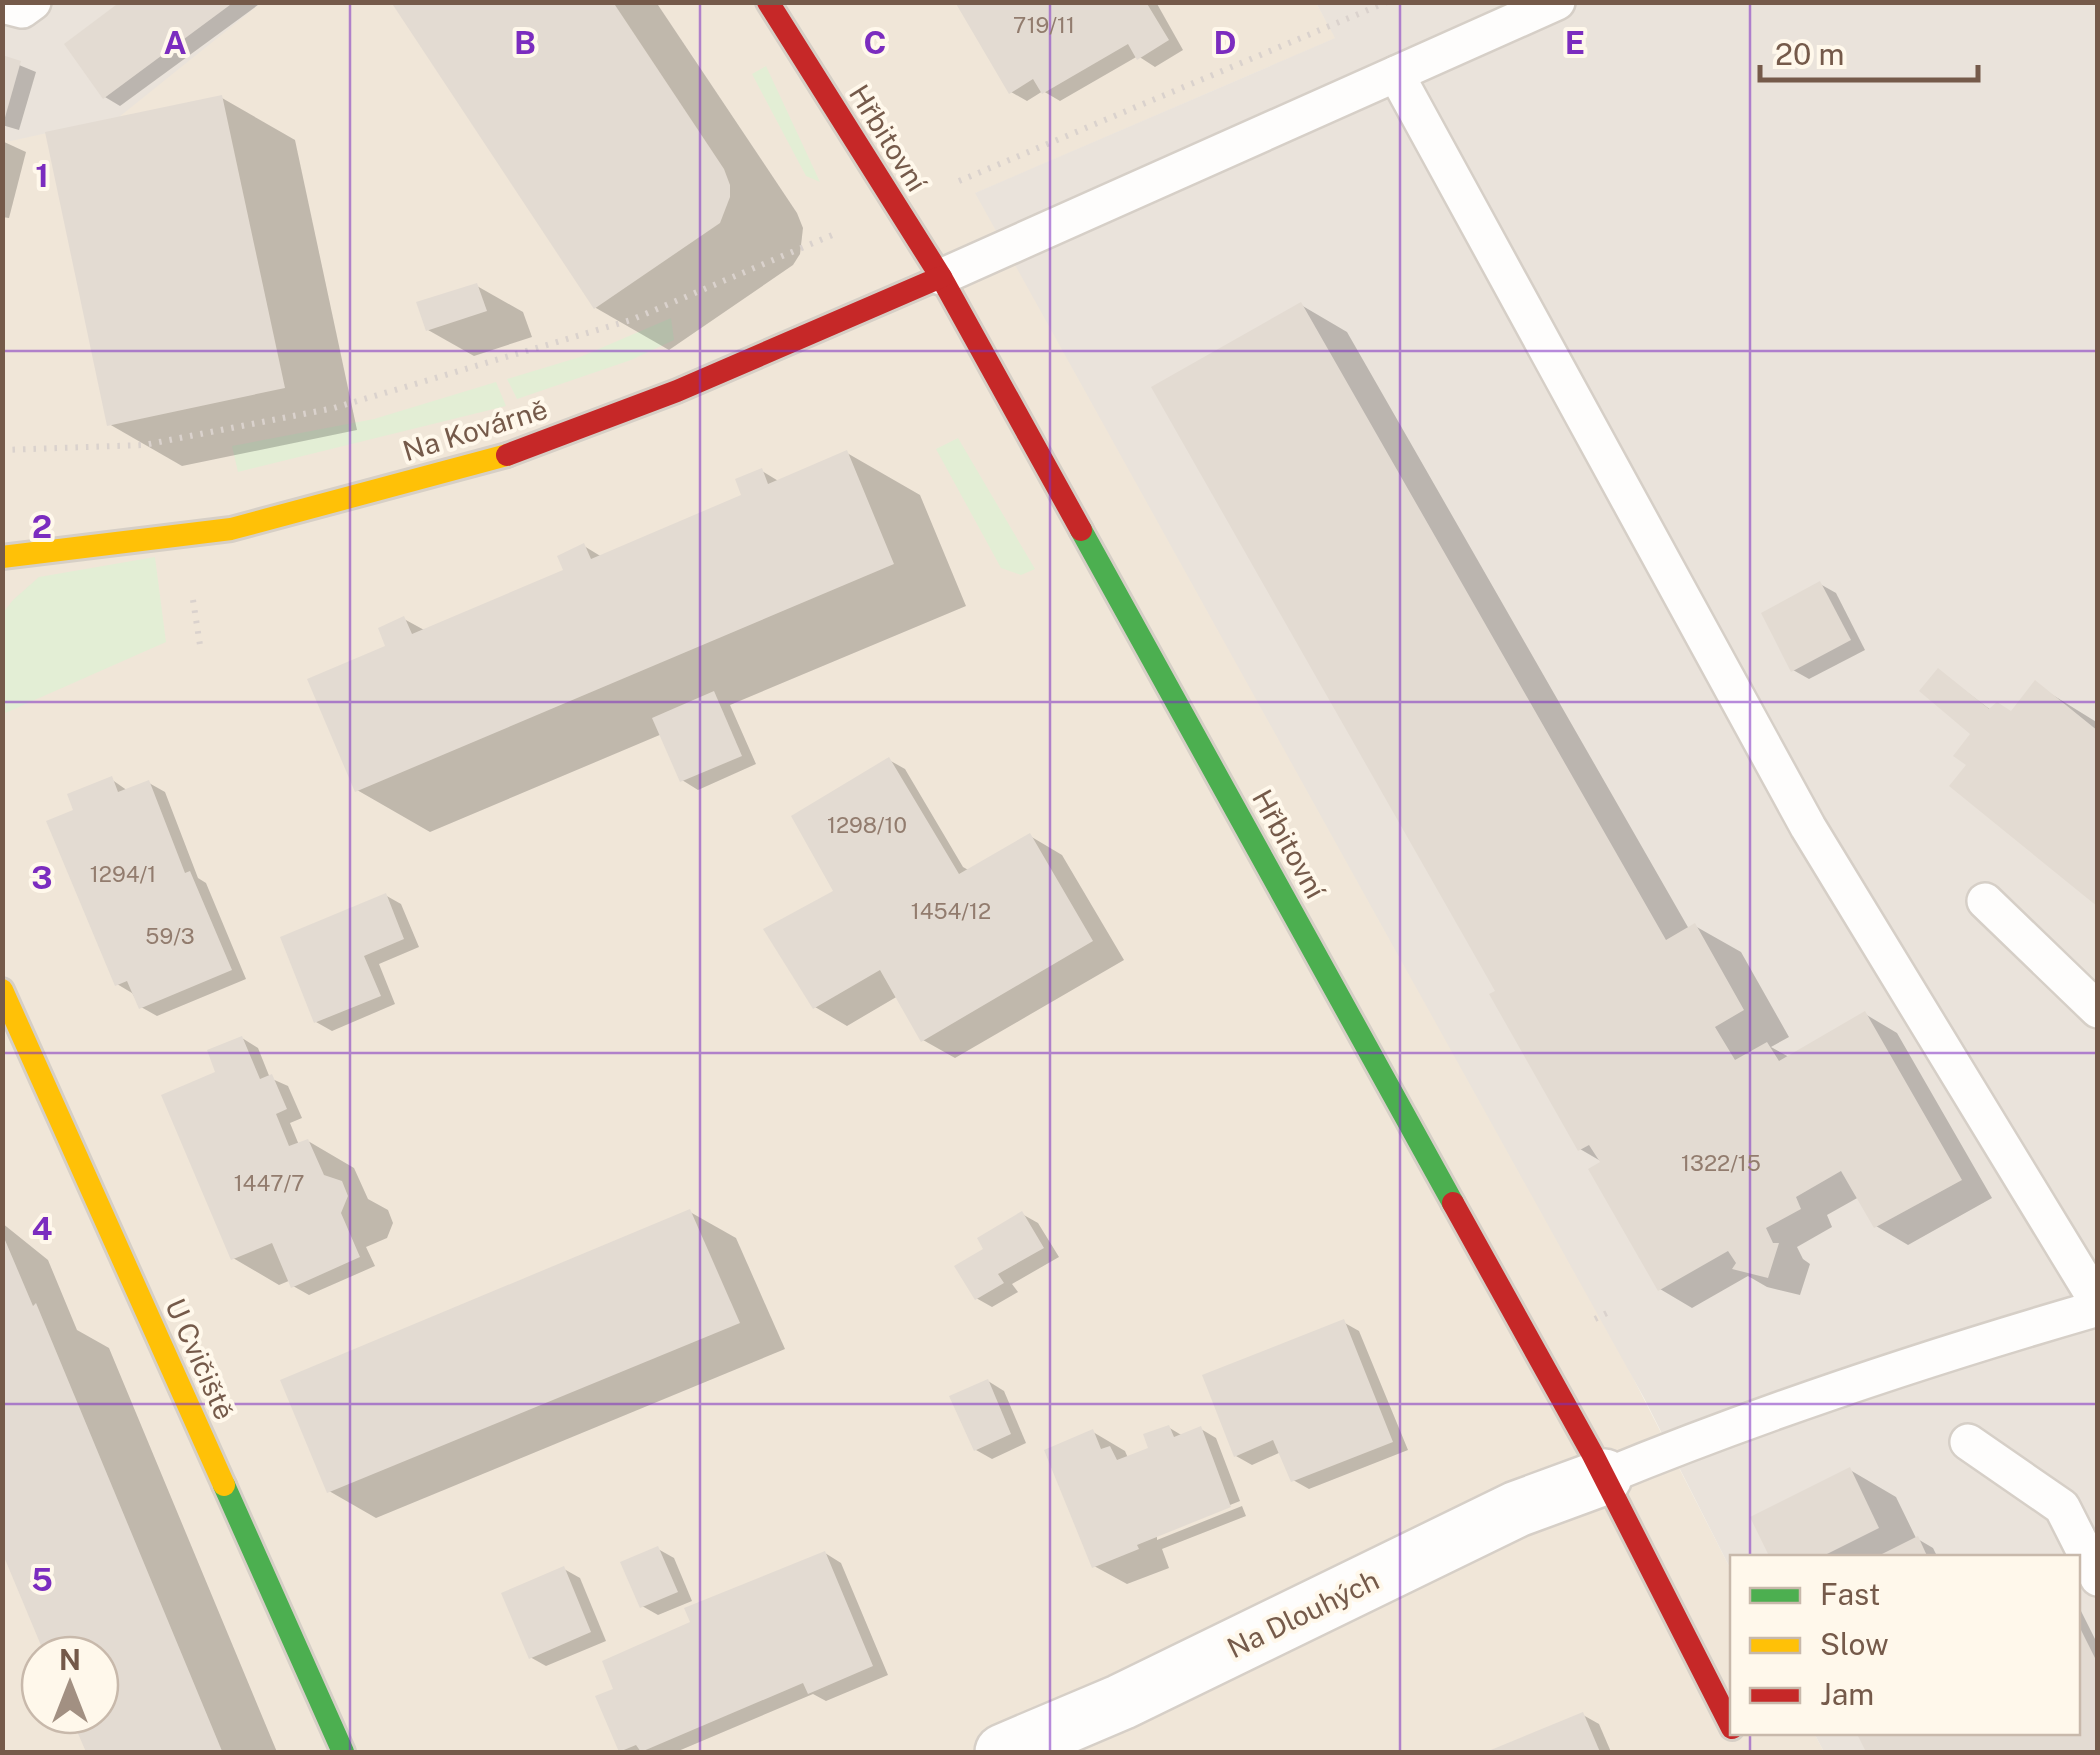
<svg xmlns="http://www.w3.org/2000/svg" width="2100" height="1755" viewBox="0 0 2100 1755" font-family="'Public Sans',sans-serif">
  <rect width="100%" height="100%" fill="#f7f3ea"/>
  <path fill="#f0e6d8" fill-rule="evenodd" d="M3 3H1316L1336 38 976 193 1599 1311 1732 1572V1732L1814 1733 1824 1752H3ZM40 1655H100V1715H40Z"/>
  <g fill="#eae3db">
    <polygon points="2,3 261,3 119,117 11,141 3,139"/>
    <polygon points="1316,3 2097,3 2097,1752 1824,1752 1814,1733 2078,1732 2078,1558 1732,1558 1732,1572 1644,1398 975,193 1335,38"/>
  </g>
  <g fill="#e3eed5">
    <polygon points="766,66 820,182 806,176 752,74"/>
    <polygon points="671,318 674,340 631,360 517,399 507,379 580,357"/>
    <polygon points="496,382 506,406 238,472 232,446 374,419"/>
    <polygon points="958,438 1035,569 1021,575 1001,568 936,449"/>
    <polygon points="155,557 166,642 3,714 3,613 13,600 39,577"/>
  </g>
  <g fill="#0003">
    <polygon points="125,2 262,2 120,106 105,97"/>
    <polygon points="394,2 656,2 797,213 803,228 800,254 793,265 669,350 596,308"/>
    <polygon points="958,2 1156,2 1183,50 1155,67 1138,56 1060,101 1043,91 1027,101 1011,92"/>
    <polygon points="2,58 36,72 19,130 2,125"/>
    <polygon points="222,98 295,140 357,430 182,466 109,424"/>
    <polygon points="2,141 26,152 9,218 2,217"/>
    <polygon points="477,286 523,312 532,337 474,356 428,330"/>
    <polygon points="1301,305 1347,332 1689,929 1695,926 1741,952 1789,1037 1771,1047 1789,1057 1865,1014 1897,1033 1992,1198 1908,1245 1876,1226 1859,1197 1827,1215 1832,1227 1797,1247 1803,1259 1810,1264 1800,1295 1767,1287 1748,1276 1692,1308 1660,1289 1604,1163 1580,1149 1499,992"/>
    <polygon points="847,453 920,495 966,606 730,705 756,764 698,790 682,780 662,734 430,832 357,790 388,648 404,619 426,631 566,571 584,546 602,557 745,496 762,471 780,482"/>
    <polygon points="1820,584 1836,593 1865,650 1809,679 1793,670"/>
    <polygon points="1939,671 1992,711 2011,713 2035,684 2098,723 2098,904 1970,765 1973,733"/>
    <polygon points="889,760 905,769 963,867 970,871 1030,836 1062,855 1124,960 955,1058 923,1040 898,996 847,1026 815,1007 837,892"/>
    <polygon points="111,779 128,791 149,783 165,792 198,878 206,883 246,979 157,1016 141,1007 132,993 117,984 76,811"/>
    <polygon points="385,895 401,904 419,947 379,964 395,1004 332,1031 316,1022"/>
    <polygon points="242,1038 258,1048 270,1078 288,1086 302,1118 290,1123 299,1145 308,1141 354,1168 368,1199 388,1210 393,1223 387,1238 366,1247 375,1266 309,1295 293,1286 291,1280 279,1285 233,1258 218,1073"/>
    <polygon points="690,1212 736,1238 785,1349 376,1518 329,1491"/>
    <polygon points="1022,1214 1038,1223 1059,1257 1012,1284 1018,1292 992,1307 976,1298 987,1250"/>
    <polygon points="2,1223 48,1260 77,1330 109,1348 277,1752 88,1752 73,1715 100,1715 100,1655 48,1655 2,1546"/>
    <polygon points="1343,1322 1359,1331 1408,1450 1309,1489 1293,1480 1281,1452 1252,1465 1236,1456"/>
    <polygon points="988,1381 1004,1391 1026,1443 992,1459 976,1450"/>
    <polygon points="1168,1427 1183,1436 1201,1429 1216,1438 1240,1501 1157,1534 1157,1540 1242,1506 1246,1516 1162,1549 1169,1568 1127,1584 1094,1566 1093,1432 1125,1451 1128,1458 1151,1449"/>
    <polygon points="1850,1470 1896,1497 1916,1538 1933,1548 1938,1558 1772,1558"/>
    <polygon points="658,1549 674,1558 692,1601 658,1615 642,1606"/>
    <polygon points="825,1553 841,1563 888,1675 826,1701 813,1694 676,1752 621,1750 694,1624"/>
    <polygon points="564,1569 580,1578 606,1641 546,1666 530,1657"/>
    <polygon points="2078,1605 2098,1645 2098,1752 1869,1752 1859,1732 2078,1732"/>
    <polygon points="1583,1715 1599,1724 1611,1752 1493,1752"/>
  </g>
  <g fill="#e3dbd2">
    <polygon points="120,2 234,2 103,99 64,44"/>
    <polygon points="391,2 613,2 724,169 730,185 730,197 720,223 594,309"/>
    <polygon points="955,2 1146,2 1169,40 1137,60 1128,44 1042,94 1033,79 1009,94"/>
    <polygon points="2,55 21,61 4,121 2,121"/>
    <polygon points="222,95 285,388 107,426 45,132"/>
    <polygon points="477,283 487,311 426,331 416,302"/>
    <polygon points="1301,302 1666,940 1695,923 1744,1010 1715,1027 1735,1060 1767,1042 1779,1061 1865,1011 1962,1180 1874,1228 1841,1171 1796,1197 1801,1209 1766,1228 1773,1243 1779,1243 1768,1278 1732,1269 1736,1263 1728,1251 1658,1291 1588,1169 1600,1162 1589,1145 1578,1151 1489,994 1495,991 1151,387"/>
    <polygon points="847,450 894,564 355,792 307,679 385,646 378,628 404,616 412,634 563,570 557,556 584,543 591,559 741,495 735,479 762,468 768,484"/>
    <polygon points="1820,581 1851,640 1791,672 1761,613"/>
    <polygon points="1938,668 1989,709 1997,702 2011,711 2035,680 2098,731 2098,907 1949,786 1966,765 1953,756 1970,734 1919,691"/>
    <polygon points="714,691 742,756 680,782 652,718"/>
    <polygon points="889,757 959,874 1030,833 1093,941 921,1042 880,970 813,1009 763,929 833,891 791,816"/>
    <polygon points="112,776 118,792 149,780 185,873 190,871 232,970 139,1009 127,981 115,986 46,821 73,810 67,794"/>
    <polygon points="386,893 404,939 364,956 381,996 314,1023 280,937"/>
    <polygon points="242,1036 260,1079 272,1074 287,1109 276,1114 289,1146 308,1139 324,1175 342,1181 348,1196 341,1213 360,1257 291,1288 272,1243 231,1260 161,1095 215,1072 207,1050"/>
    <polygon points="690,1209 740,1323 327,1493 280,1380"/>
    <polygon points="1022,1211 1044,1248 998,1274 1004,1283 975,1300 954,1266 983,1249 977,1238"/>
    <polygon points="2,1233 33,1306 36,1303 222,1751 86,1752 70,1715 100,1715 100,1655 45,1655 2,1552"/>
    <polygon points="1344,1319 1393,1442 1291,1482 1273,1440 1234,1457 1202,1375"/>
    <polygon points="988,1379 1011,1434 974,1451 949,1396"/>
    <polygon points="1169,1425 1174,1437 1201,1426 1231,1507 1137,1545 1139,1549 1092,1568 1044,1450 1093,1429 1101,1449 1110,1446 1117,1460 1148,1448 1143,1434"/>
    <polygon points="1850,1467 1879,1528 1819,1558 1770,1558 1750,1517"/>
    <polygon points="1918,1536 1928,1558 1884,1558 1882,1554"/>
    <polygon points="658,1546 678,1592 640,1608 620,1562"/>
    <polygon points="825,1551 873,1666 808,1694 803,1683 641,1752 636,1745 619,1752 595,1696 613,1689 602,1661 690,1622 684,1608"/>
    <polygon points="564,1566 591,1632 529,1659 501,1593"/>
    <polygon points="2078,1624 2098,1664 2098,1752 1866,1752 1856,1732 2078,1732"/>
    <polygon points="1583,1712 1600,1752 1486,1752"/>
  </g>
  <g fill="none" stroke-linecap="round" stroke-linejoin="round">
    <g stroke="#d6cfc7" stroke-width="40">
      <g id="lane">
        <polyline points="2,5 22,10 33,2"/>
        <polyline points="1396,74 1808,827 2098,1303"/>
        <polyline points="941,277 1557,2"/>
        <polyline points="1985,901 2098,1010"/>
        <polyline points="1968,1442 2062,1507 2098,1578"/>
        <path d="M1604 1477C1767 1410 1929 1357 2098 1308"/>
      </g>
    </g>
    <g stroke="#d6cfc7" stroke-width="60">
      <polyline id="street" points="1003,1752 1121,1702 1517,1509 1604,1477"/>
    </g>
    <g stroke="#d6cfc6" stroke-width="28">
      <g id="fast">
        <polyline points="1081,530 1453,1203"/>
        <polyline points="224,1485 343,1752"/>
      </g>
    </g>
    <g stroke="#d6cfc6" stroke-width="28">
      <g id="slow">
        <polyline points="2,557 231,529 507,455"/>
        <polyline points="2,990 224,1485"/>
      </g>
    </g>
    <g stroke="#d6cfc6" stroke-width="28">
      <g id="jam">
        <polyline points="768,2 941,277 1081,530"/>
        <polyline points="507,455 677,391 941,277"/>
        <polyline points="1453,1203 1593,1455 1732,1728"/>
      </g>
    </g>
    <g stroke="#dad2cd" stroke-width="6" stroke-dasharray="2.5 8" stroke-linecap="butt">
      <polyline points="959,181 1387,2"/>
      <polyline points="2,450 144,445 334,408 631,320 837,233"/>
      <polyline points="193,600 200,645"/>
      <polyline points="1595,1319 1611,1311"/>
    </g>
    <use href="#lane" stroke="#fefdfc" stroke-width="35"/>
    <use href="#street" stroke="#fefdfc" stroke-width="55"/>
    <use href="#fast" stroke="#4caf50" stroke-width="22"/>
    <use href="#slow" stroke="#ffc107" stroke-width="22"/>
    <use href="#jam" stroke="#c62828" stroke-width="22"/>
  </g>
  <path fill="none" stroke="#7b2cbf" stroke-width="2.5" stroke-opacity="0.55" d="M350 2V1752M700 2V1752M1050 2V1752M1400 2V1752M1750 2V1558M2 351H2098M2 702H2098M2 1053H2098M2 1404H2098M1750 1732V1752"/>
  <g text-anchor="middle" stroke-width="8" stroke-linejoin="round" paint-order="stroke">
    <g font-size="22" fill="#927c6e">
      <text x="1044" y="33">719/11</text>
      <text x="867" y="833">1298/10</text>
      <text x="123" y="882">1294/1</text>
      <text x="951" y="919">1454/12</text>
      <text x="170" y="944">59/3</text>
      <text x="1721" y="1171">1322/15</text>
      <text x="269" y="1191">1447/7</text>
    </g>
    <g font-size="28" fill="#755a4a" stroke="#fff8eb">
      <text transform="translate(888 138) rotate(58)" y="10">Hřbitovní</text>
      <text transform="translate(475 430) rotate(-17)" y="10">Na Kovárně</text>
      <text transform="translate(1289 844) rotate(61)" y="10">Hřbitovní</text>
      <text transform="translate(200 1359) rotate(66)" y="10">U Cvičiště</text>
      <text transform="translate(1303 1614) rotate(-26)" y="10">Na Dlouhých</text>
    </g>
  </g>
  <g font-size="32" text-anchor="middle" font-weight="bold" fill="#7b2cbf" stroke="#fff8eb" stroke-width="8" stroke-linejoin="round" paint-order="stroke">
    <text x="175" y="54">A</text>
    <text x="525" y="54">B</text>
    <text x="875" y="54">C</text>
    <text x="1225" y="54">D</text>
    <text x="1575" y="54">E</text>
    <text x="42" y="187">1</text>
    <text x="42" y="538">2</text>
    <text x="42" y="889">3</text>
    <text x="42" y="1240">4</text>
    <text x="42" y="1591">5</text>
  </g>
  <rect width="2100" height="1755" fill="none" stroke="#755a4a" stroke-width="10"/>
  <rect x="1730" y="1555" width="350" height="180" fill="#fff8eb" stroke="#c8b9ab" stroke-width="2.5"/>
  <rect x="1750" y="1588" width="50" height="15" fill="#4caf50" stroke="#c8b9ab" stroke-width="2.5"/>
  <text x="1820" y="1605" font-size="30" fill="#755a4a">Fast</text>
  <rect x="1750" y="1638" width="50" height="15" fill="#ffc107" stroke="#c8b9ab" stroke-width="2.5"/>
  <text x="1820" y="1655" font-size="30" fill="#755a4a">Slow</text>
  <rect x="1750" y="1688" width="50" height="15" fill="#c62828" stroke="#c8b9ab" stroke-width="2.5"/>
  <text x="1820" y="1705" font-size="30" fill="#755a4a">Jam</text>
  <g transform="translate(70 1685)"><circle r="48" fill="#fff8eb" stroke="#c8b9ab" stroke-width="2.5"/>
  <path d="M0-8L18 38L0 25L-18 38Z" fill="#a29082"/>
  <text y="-15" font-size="28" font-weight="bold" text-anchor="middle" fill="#755a4a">N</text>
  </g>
  <path d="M1760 65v15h218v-15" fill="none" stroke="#755a4a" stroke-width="5"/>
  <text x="1775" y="65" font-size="30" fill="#755a4a" stroke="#fff8eb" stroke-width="8" paint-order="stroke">20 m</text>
</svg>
